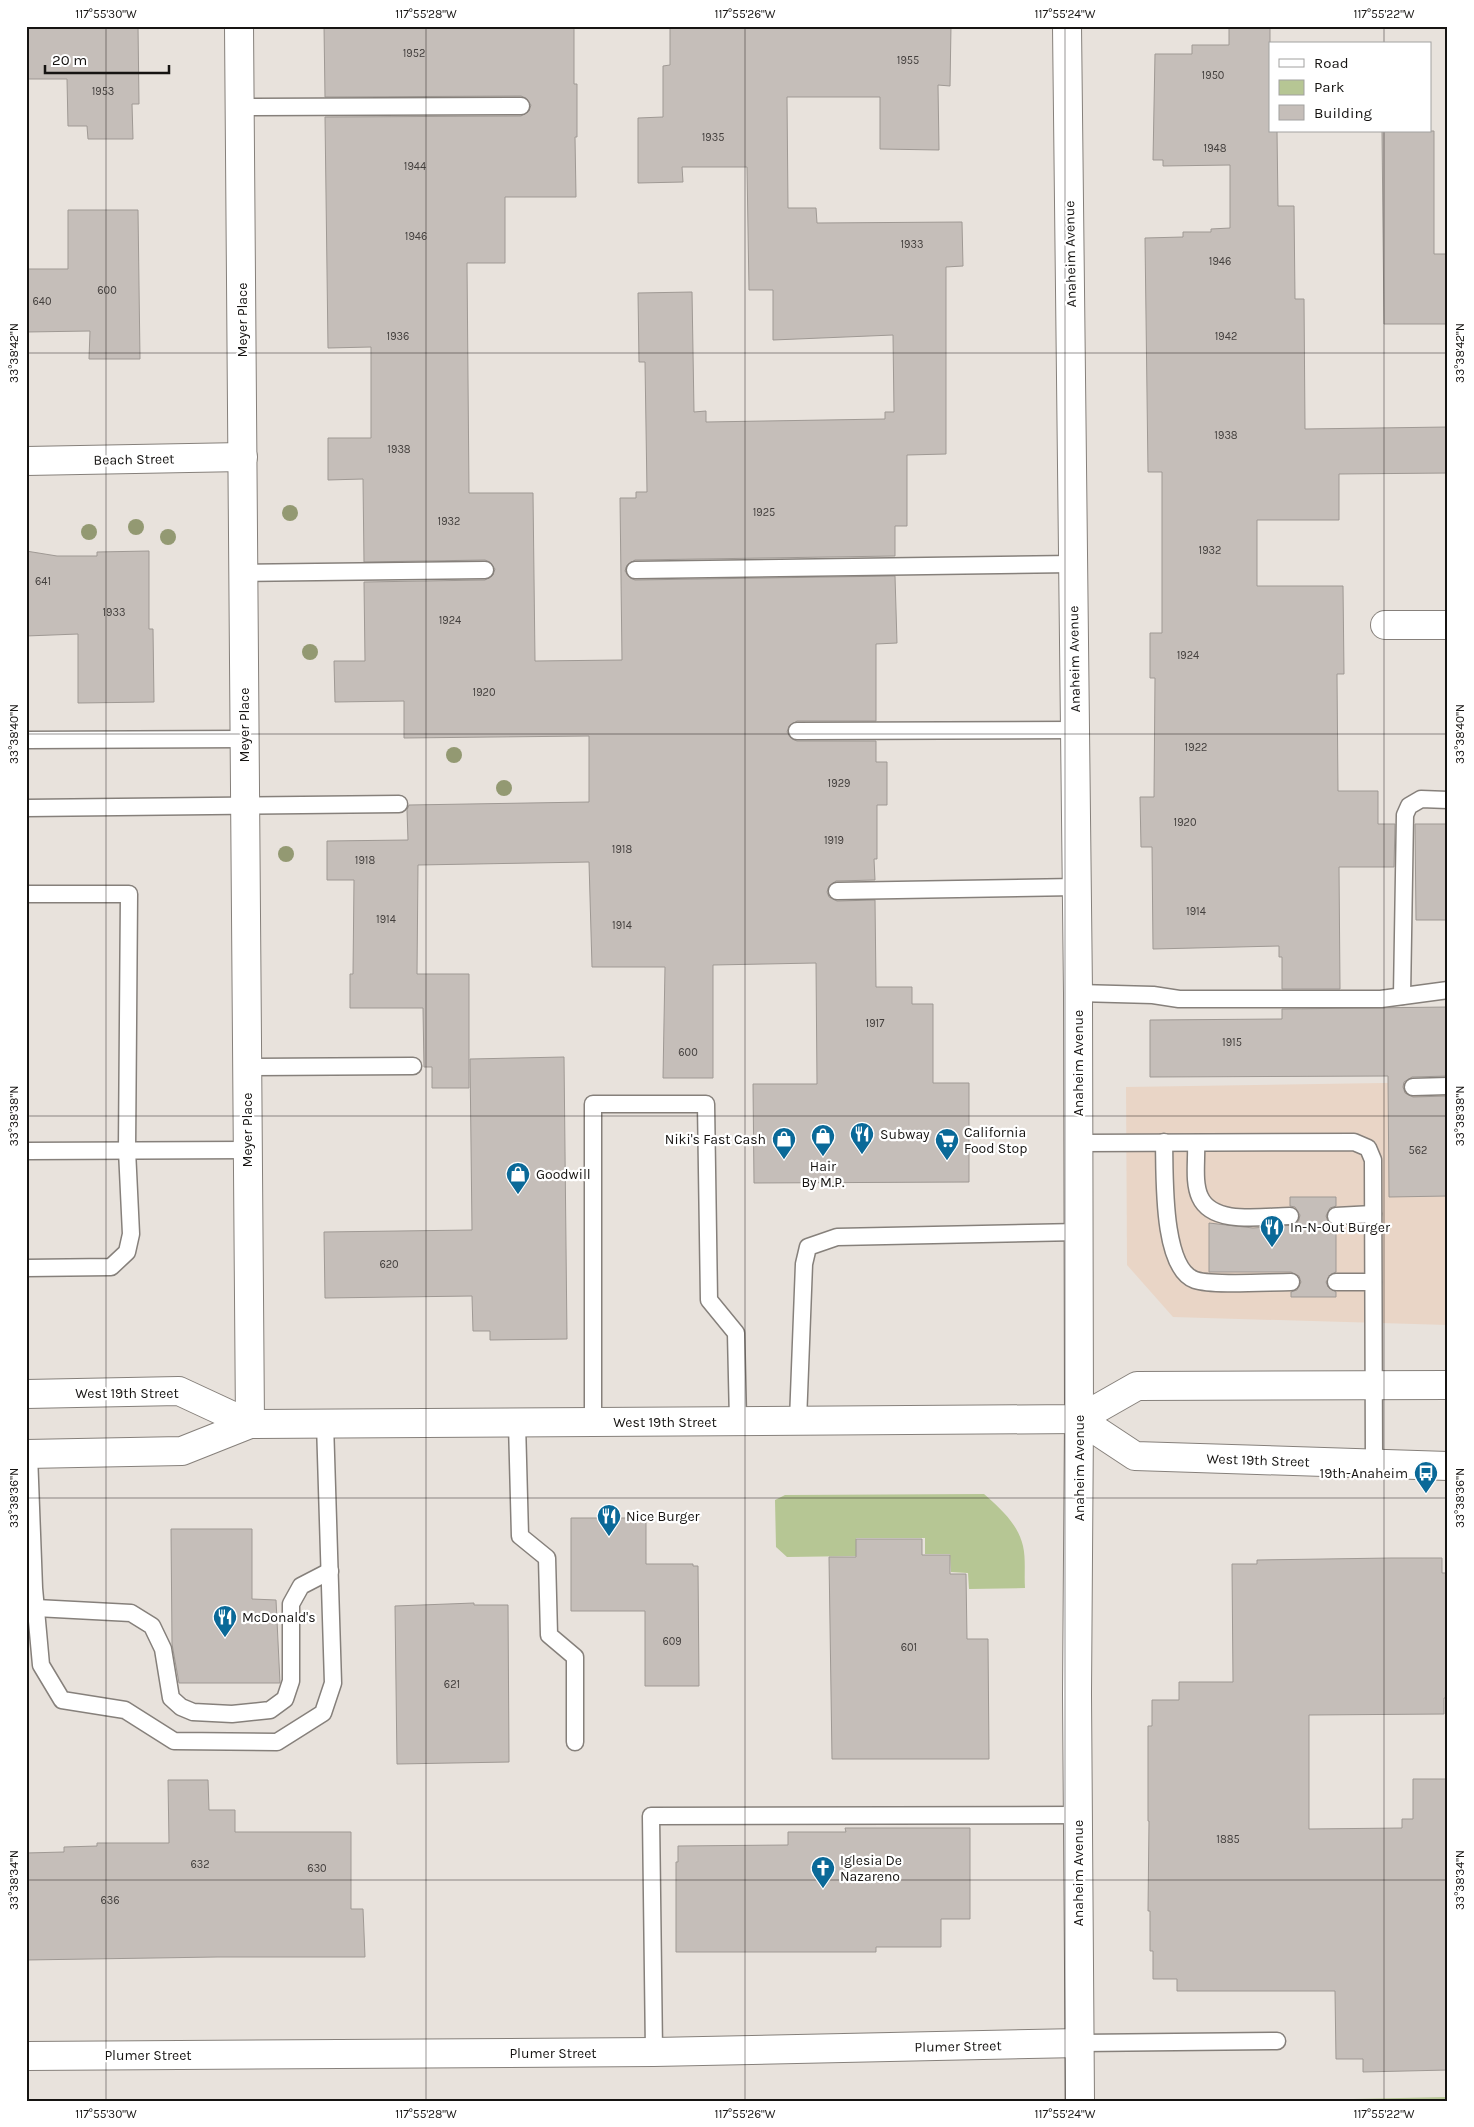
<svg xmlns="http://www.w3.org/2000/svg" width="1474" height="2127" viewBox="0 0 1474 2127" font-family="Karla,sans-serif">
  <defs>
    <pattern id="park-tufts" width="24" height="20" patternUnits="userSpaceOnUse" patternTransform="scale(1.25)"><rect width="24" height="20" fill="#b6c694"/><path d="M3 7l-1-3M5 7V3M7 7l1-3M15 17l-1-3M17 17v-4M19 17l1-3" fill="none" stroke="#9ca97f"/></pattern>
  </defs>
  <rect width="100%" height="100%" fill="#e8e2dc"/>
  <polygon fill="#e9d5c6" points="1448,1082 1448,1325 1173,1317 1127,1265 1126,1087"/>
  <path fill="#b6c694" d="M984 1494C1000 1508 1018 1524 1023 1546 1026 1559 1024 1575 1025 1588L969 1589 968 1573 951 1572 950 1554H925V1538H856V1556L787 1557 776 1547 775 1500 785 1495Z"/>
  <polygon fill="url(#park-tufts)" points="1448,2097 1448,2101 1253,2101"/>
  <g fill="#c5beb9" stroke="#9f9994">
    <polygon points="26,26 138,26 139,104 132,104 133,139 88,139 87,126 68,126 67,79 26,79"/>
    <polygon points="324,26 574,26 574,84 577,84 577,137 575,137 576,197 505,197 505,263 467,263 469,493 533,493 535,661 622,660 620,498 636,498 636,492 647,492 645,362 639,362 638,293 692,292 694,412 706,411 706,422 885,419 885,412 894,412 893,335 773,340 773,290 749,290 747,167 682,167 683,182 638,183 638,118 663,117 663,66 670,65 670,26 951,26 950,86 938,85 939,150 880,149 880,97 787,97 788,208 816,208 817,223 962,222 963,266 946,267 946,454 907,455 907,526 895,526 895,556 635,560 627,565 625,571 630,578 635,580 895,576 897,643 876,644 876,721 797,721 789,726 787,732 792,739 797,741 876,741 876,762 887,762 887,805 877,805 877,859 874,859 875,880 836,881 829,886 827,892 829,897 837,901 875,900 876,987 912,987 912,1004 933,1004 933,1083 969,1083 969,1182 754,1183 753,1084 817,1084 816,963 713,965 713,1078 663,1078 665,967 592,967 589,862 418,865 417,974 469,974 469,1088 432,1088 432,1067 424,1067 423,1008 350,1008 350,974 353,974 354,880 327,880 327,841 408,840 407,810 409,805 589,802 589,736 404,738 404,701 335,702 334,661 365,661 364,582 485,580 493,575 495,569 490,562 485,560 364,562 363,479 328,480 328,438 371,438 371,347 328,348 325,117 521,116 529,111 531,105 526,98 521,96 325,97"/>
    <polygon points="1229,26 1270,26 1270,131 1277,131 1278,206 1294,206 1295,299 1304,299 1305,429 1448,427 1448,473 1339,474 1339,520 1257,520 1257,586 1343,586 1344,674 1337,674 1338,791 1378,791 1378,824 1395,824 1394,867 1339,867 1340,989 1282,989 1282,957 1279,957 1279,946 1153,949 1152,847 1141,847 1140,797 1154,797 1155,678 1150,678 1150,633 1162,633 1162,472 1148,472 1145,238 1183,237 1183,232 1211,232 1211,229 1230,228 1230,165 1163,166 1163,160 1153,160 1155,54 1192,54 1192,45 1229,45"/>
    <polygon points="1382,131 1434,131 1434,254 1448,254 1448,324 1384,324"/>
    <polygon points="68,210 138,210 140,359 89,359 90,331 26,332 26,269 68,269"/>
    <polygon points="26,551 57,556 97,556 97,552 149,551 149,629 153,629 154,702 78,703 78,634 26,636"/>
    <polygon points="1415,824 1448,824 1448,920 1416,920"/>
    <polygon points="1448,1007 1448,1076 1412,1077 1404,1082 1403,1087 1405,1093 1413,1097 1448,1096 1448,1196 1389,1197 1388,1076 1150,1077 1150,1020 1282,1019 1282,1009"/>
    <polygon points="564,1057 567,1339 490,1340 490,1331 473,1331 472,1296 325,1298 324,1232 472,1230 470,1059"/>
    <polygon points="1290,1197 1336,1197 1336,1206 1330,1208 1326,1216 1328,1222 1336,1226 1336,1272 1331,1274 1326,1282 1328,1287 1336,1292 1336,1297 1291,1297 1291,1292 1297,1290 1301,1282 1299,1276 1291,1272 1209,1272 1209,1223 1253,1228 1295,1225 1299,1220 1300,1215 1295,1207 1290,1206"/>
    <polygon points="571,1518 646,1518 646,1564 693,1564 693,1566 698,1566 699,1686 645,1686 645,1611 571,1611"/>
    <polygon points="171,1529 252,1529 252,1599 276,1600 280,1683 179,1683 172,1644"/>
    <polygon points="856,1539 922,1539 922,1555 950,1555 950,1574 966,1574 967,1639 988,1639 989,1759 832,1759 829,1557 856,1557"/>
    <polygon points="1391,1558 1442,1558 1442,1573 1448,1573 1448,1698 1444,1698 1444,1714 1309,1715 1309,1829 1402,1828 1402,1819 1413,1819 1413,1779 1448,1779 1448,2070 1363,2072 1363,2059 1336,2059 1335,1991 1177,1991 1177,1979 1153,1979 1153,1951 1150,1951 1150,1911 1148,1911 1149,1821 1148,1821 1148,1726 1152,1726 1152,1700 1179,1700 1179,1682 1233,1682 1232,1564 1257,1564 1257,1560"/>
    <polygon points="474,1603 474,1605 508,1605 509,1762 397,1764 395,1606"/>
    <polygon points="168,1780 208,1780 209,1810 235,1810 235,1832 351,1832 351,1909 363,1909 365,1957 217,1957 26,1960 26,1853 64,1852 64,1847 97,1846 97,1843 169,1843"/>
    <polygon points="845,1828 970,1828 970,1919 941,1919 941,1947 876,1947 876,1952 676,1952 676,1862 678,1862 678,1846 788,1845 788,1832 846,1832"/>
  </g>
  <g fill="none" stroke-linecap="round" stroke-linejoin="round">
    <g stroke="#86807b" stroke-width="19">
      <g id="service">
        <polyline points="240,107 521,106"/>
        <polyline points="635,570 1073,564"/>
        <polyline points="243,573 485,570"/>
        <polyline points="797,731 1075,730"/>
        <polyline points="26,740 244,739"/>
        <polyline points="26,808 399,804"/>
        <polyline points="837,891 1076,887"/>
        <polyline points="26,894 129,894 127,1150 131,1234 127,1252 111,1267 26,1268"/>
        <polyline points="1078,993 1153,995 1179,999 1381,999 1448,990"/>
        <polyline points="1402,996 1405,815 1409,806 1421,799 1448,800"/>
        <polyline points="247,1067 413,1066"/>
        <polyline points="1413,1087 1448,1086"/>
        <path d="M1164 1142C1165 1172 1161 1268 1195 1280 1213 1286 1269 1282 1291 1282"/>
        <polyline points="1079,1143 1354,1142 1368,1148 1373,1160 1374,1464"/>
        <path d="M1196 1143C1197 1160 1193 1182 1200 1197 1213 1226 1264 1216 1290 1216"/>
        <polyline points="26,1151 247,1150"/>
        <polyline points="1336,1216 1373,1214"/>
        <polyline points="1336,1282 1373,1282"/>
        <polyline points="798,1421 804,1264 808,1247 837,1237 1079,1232"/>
        <polyline points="593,1422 593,1104 706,1104 709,1300 736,1333 738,1421"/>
        <polyline points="517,1423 520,1536 547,1558 549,1635 575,1657 575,1742"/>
        <polyline points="29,1454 34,1588 41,1665 62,1700 125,1710 174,1741 277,1742 323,1713 333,1683 325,1423"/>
        <polyline points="36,1608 131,1613 152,1626 163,1649 171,1698 181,1707 193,1712 232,1714 270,1710 285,1699 291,1681 291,1604 301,1586 330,1571"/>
        <polyline points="1080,2043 1277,2041"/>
        <polyline points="654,2052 651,1816 1078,1815"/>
      </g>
    </g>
    <g stroke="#86807b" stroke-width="30">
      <g id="minor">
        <polyline points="1067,26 1078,993 1079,1419"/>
        <polyline points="26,461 243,457"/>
        <polyline points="1385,625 1448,625"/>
        <polyline points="26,2056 654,2052 1080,2043"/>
      </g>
    </g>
    <g stroke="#86807b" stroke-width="30">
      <g id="tertiary">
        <polyline points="239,26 250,1424"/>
        <polyline points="1079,1419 1077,1694 1080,2101"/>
      </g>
    </g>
    <g stroke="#86807b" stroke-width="30">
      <g id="secondary">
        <polyline points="26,1394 179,1391 250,1424"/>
        <polyline points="1079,1419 1135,1456 1448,1466"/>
        <polyline points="26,1454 182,1451 250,1424 1079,1419 1137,1386 1448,1385"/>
      </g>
    </g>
    <use href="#service" stroke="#fff" stroke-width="16"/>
    <use href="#minor" stroke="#fff" stroke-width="28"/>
    <use href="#tertiary" stroke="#fff" stroke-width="28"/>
    <use href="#secondary" stroke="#fff" stroke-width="28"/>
  </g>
  <g fill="#939972">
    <circle cx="290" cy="513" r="8"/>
    <circle cx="136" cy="527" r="8"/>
    <circle cx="89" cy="532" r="8"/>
    <circle cx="168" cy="537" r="8"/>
    <circle cx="310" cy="652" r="8"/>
    <circle cx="454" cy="755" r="8"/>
    <circle cx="504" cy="788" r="8"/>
    <circle cx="286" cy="854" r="8"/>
  </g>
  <path fill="none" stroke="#161412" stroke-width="1" stroke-opacity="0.45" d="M106 26V2101M426 26V2101M745 26V2101M1065 26V2101M1384 26V44M1384 131V2101M26 353H1448M26 734H1448M26 1116H1448M26 1498H1448M26 1880H1448"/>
  <defs>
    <g id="restaurant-pin" transform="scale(1.25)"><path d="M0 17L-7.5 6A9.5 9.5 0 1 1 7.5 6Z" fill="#0a6998" stroke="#fff"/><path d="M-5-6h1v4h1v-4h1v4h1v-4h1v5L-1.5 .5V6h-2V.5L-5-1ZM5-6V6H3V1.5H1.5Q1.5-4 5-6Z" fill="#fff"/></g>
    <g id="shop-pin" transform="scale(1.25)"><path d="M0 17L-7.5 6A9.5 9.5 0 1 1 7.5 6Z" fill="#0a6998" stroke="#fff"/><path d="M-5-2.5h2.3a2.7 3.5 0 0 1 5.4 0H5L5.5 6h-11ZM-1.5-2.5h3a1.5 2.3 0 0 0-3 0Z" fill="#fff"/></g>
    <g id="supermarket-pin" transform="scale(1.25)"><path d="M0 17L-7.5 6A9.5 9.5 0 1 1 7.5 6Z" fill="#0a6998" stroke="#fff"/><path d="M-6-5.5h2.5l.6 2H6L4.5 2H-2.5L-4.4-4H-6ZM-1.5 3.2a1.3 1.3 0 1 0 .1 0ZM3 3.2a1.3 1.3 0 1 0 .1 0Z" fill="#fff"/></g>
    <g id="bus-pin" transform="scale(1.25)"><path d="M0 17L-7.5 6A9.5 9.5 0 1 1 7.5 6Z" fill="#0a6998" stroke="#fff"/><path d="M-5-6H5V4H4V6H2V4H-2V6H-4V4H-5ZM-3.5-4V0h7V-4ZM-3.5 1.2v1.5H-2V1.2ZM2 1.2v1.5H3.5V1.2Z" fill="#fff"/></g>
    <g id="church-pin" transform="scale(1.25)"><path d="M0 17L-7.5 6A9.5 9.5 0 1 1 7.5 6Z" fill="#0a6998" stroke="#fff"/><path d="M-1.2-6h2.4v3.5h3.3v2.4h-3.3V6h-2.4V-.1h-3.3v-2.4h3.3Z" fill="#fff"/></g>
  </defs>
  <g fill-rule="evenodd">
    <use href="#restaurant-pin" x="862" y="1134"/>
    <use href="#shop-pin" x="823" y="1136"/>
    <use href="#shop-pin" x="784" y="1139"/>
    <use href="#supermarket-pin" x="947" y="1140"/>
    <use href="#shop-pin" x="518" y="1174"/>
    <use href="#restaurant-pin" x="1272" y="1227"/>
    <use href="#bus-pin" x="1426" y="1473"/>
    <use href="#restaurant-pin" x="609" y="1516"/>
    <use href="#restaurant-pin" x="225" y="1617"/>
    <use href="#church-pin" x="823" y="1868"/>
  </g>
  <g text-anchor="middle" stroke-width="4.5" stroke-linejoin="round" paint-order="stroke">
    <g font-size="11" fill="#423e3c">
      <text x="414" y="57">1952</text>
      <text x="908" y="64">1955</text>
      <text x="1213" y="79">1950</text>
      <text x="103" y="95">1953</text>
      <text x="713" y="141">1935</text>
      <text x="1215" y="152">1948</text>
      <text x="415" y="170">1944</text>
      <text x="416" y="240">1946</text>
      <text x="912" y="248">1933</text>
      <text x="1220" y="265">1946</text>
      <text x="107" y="294">600</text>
      <text x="42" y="305">640</text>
      <text x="398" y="340">1936</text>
      <text x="1226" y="340">1942</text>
      <text x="1226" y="439">1938</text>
      <text x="399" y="453">1938</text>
      <text x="764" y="516">1925</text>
      <text x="449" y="525">1932</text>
      <text x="1210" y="554">1932</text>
      <text x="43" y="585">641</text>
      <text x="114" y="616">1933</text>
      <text x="450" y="624">1924</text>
      <text x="1188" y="659">1924</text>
      <text x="484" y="696">1920</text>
      <text x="1196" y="751">1922</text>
      <text x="839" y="787">1929</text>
      <text x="1185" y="826">1920</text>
      <text x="834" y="844">1919</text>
      <text x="622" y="853">1918</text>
      <text x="365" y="864">1918</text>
      <text x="1196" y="915">1914</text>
      <text x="386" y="923">1914</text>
      <text x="622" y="929">1914</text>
      <text x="875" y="1027">1917</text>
      <text x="1232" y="1046">1915</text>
      <text x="688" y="1056">600</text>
      <text x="1418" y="1154">562</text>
      <text x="389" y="1268">620</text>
      <text x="672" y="1645">609</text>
      <text x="909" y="1651">601</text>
      <text x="452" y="1688">621</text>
      <text x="1228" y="1843">1885</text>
      <text x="200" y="1868">632</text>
      <text x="317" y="1872">630</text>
      <text x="110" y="1904">636</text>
    </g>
    <g font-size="14" fill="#161412" stroke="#fff">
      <text transform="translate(1070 254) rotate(-91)" y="5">Anaheim Avenue</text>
      <text transform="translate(242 320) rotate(-90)" y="5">Meyer Place</text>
      <text transform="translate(134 459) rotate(-1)" y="5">Beach Street</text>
      <text transform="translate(1074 659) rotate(-91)" y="5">Anaheim Avenue</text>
      <text transform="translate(244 725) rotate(-90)" y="5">Meyer Place</text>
      <text transform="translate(1078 1063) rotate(-90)" y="5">Anaheim Avenue</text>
      <text transform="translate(247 1130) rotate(-90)" y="5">Meyer Place</text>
      <text x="127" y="1398">West 19th Street</text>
      <text x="665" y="1427">West 19th Street</text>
      <text transform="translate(1258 1460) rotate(2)" y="5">West 19th Street</text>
      <text transform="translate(1079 1468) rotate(-90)" y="5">Anaheim Avenue</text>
      <text transform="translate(1078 1873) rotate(-90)" y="5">Anaheim Avenue</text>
      <text transform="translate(958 2046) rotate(-1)" y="5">Plumer Street</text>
      <text x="553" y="2058">Plumer Street</text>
      <text x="148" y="2060">Plumer Street</text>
    </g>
    <g font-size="14" fill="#161412" stroke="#fff" text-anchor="start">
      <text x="964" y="1137">California<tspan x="964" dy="16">Food Stop</tspan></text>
      <text x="880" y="1139">Subway</text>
      <text x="766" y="1144" text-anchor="end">Niki's Fast Cash</text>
      <text x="823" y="1171" text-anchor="middle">Hair<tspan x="823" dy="16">By M.P.</tspan></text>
      <text x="536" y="1179">Goodwill</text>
      <text x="1290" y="1232">In-N-Out Burger</text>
      <text x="1408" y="1478" text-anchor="end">19th-Anaheim</text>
      <text x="626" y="1521">Nice Burger</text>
      <text x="242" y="1622">McDonald's</text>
      <text x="840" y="1865">Iglesia De<tspan x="840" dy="16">Nazareno</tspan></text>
    </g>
  </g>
  <rect width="1474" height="2127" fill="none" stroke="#ffffff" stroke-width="55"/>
  <rect x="1269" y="42" width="162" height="90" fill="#ffffff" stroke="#a2a1a0"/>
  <rect x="1279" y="59" width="25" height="8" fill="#ffffff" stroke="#a2a1a0"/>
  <text x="1314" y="68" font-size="15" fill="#161412">Road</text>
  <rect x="1279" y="80" width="25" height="15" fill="#b6c694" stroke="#a2a1a0"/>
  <text x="1314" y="92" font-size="15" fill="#161412">Park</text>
  <rect x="1279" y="105" width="25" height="15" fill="#c5beb9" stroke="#a2a1a0"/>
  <text x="1314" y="118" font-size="15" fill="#161412">Building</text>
  <path d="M45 65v8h124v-8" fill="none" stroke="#161412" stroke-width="2.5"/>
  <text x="52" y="65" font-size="15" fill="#161412" stroke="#ffffff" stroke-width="4" paint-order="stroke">20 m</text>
  <rect x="28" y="28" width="1418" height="2072" fill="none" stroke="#161412" stroke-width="2"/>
  <g font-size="12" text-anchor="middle" fill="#161412">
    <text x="106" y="18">117°55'30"W</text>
    <text x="426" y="18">117°55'28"W</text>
    <text x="745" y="18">117°55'26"W</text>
    <text x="1065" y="18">117°55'24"W</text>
    <text x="1384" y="18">117°55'22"W</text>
    <text transform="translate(14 353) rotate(-90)" y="4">33°38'42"N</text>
    <text transform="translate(1460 353) rotate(-90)" y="4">33°38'42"N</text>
    <text transform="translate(14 734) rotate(-90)" y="4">33°38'40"N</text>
    <text transform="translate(1460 734) rotate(-90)" y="4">33°38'40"N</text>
    <text transform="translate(14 1116) rotate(-90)" y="4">33°38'38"N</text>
    <text transform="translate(1460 1116) rotate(-90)" y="4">33°38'38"N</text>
    <text transform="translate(14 1498) rotate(-90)" y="4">33°38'36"N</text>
    <text transform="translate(1460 1498) rotate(-90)" y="4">33°38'36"N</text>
    <text transform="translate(14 1880) rotate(-90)" y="4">33°38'34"N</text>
    <text transform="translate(1460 1880) rotate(-90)" y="4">33°38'34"N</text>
    <text x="106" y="2118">117°55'30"W</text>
    <text x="426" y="2118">117°55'28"W</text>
    <text x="745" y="2118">117°55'26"W</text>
    <text x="1065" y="2118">117°55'24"W</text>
    <text x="1384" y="2118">117°55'22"W</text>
  </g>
</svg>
